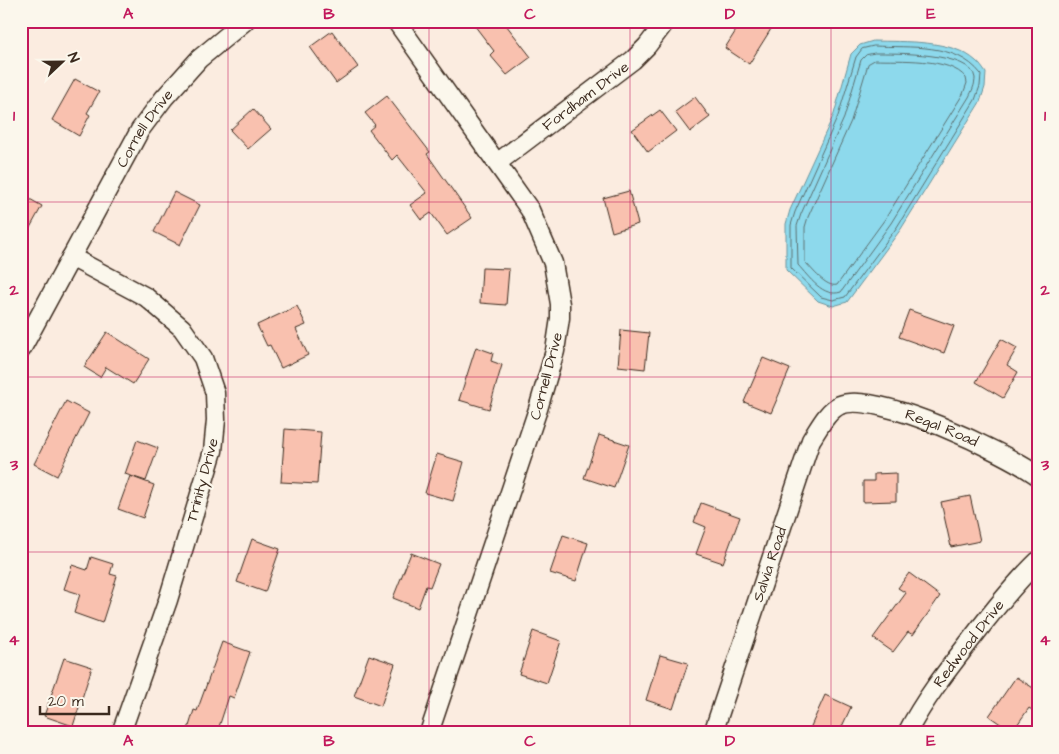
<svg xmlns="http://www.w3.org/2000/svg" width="1059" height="754" viewBox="0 0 1059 754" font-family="'Architects Daughter',sans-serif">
  <rect width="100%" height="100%" fill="#fbece0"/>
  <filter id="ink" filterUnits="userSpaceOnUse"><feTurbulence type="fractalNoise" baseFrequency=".02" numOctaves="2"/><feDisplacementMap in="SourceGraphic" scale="10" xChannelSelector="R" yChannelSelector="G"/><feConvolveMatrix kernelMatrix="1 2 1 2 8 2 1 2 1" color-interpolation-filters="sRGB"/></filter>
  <g filter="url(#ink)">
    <path fill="#8dd9ec" stroke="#6c939a" d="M873 41C904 42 952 39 976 61 980 64 983 69 986 73L985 87 980 102 901 229 847 302 833 306 818 301 786 270V224L790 210 834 114 851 54 860 45Z"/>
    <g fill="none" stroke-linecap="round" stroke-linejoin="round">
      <g stroke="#5c7070" stroke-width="1">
        <path d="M874 46C910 48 956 42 981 74L980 86 975 100 897 227 845 297 833 300 821 297 791 268V225L795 212 838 116 856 57 862 49Z"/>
        <path d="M875 53C894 53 972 52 975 78 975 85 972 91 969 97L891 223 841 292C823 298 809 277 798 265L797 226 801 214 844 118 861 60 866 55Z"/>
        <path d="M875 60C899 61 950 57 966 78L967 83 963 94 885 219 837 285C826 288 812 269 805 262V227L808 217 851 121 868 64Z"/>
      </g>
    </g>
    <g fill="#f9c1af" stroke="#3b2a1e">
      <polygon points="471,21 503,21 531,57 507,75 490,55 494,51"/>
      <polygon points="742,21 776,21 749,64 725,48"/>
      <polygon points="332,31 358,67 336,83 310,47"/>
      <polygon points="75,79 99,92 87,113 90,115 79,136 52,120"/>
      <polygon points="387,96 430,152 427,154 472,218 447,235 431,213 421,220 410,205 427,193 397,155 392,160 369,130 375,125 365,113"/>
      <polygon points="695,97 710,117 690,132 675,112"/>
      <polygon points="253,109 271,129 248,149 230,130"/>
      <polygon points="660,110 676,131 648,152 632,130"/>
      <polygon points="629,191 638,224 612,232 603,198"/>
      <polygon points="174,192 200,205 180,245 154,232"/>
      <polygon points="21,194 42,206 21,244"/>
      <polygon points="482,268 509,269 506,305 480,303"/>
      <polygon points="297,306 306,325 296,329 308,355 281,368 270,345 267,346 257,325"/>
      <polygon points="909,310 954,326 944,353 899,337"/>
      <polygon points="621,330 649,333 645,369 618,366"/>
      <polygon points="107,332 149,359 133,384 106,367 100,377 84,367"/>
      <polygon points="1001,339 1017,348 1007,365 1018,372 1003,398 976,382"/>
      <polygon points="476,347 493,353 491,361 502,365 489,409 459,400"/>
      <polygon points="763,358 790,369 771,413 744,402"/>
      <polygon points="66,401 89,413 57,476 34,464"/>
      <polygon points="285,429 321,432 317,484 281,482"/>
      <polygon points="599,435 629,445 614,488 584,478"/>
      <polygon points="137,440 158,448 146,481 125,474"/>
      <polygon points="437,454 464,462 453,501 425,493"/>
      <polygon points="896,473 896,501 863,502 863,481 874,481 874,474"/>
      <polygon points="130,476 154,485 143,518 118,509"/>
      <polygon points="970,496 980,541 951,547 941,502"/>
      <polygon points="701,503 740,517 723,563 696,554 706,527 694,522"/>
      <polygon points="563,535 588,543 576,581 550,573"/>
      <polygon points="252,539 280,549 265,592 237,582"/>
      <polygon points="411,553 439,564 430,587 426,586 418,608 393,598"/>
      <polygon points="91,557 113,564 110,574 117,576 102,623 74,613 80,594 64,589 72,565 87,570"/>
      <polygon points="909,573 940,596 913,635 908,632 893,652 873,638 906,593 898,588"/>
      <polygon points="533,631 561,641 547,683 519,674"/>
      <polygon points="222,642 250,652 234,698 229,696 217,733 187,733 194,710 197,711"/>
      <polygon points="369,655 395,664 381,706 354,696"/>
      <polygon points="660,655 688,663 673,709 646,700"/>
      <polygon points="64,658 92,667 73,726 44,716"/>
      <polygon points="1016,677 1038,691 1038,714 1029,708 1012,732 989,716"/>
      <polygon points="825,695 851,707 839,733 808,733"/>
    </g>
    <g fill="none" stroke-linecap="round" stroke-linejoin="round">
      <g stroke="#3b2a1e" stroke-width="21">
        <g id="minor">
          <polyline points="396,21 530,210 553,263 560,304 560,318 555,351 538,409 429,733"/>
          <path id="s1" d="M497 163 633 60 647 46 666 21"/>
          <polyline points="71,257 146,297 182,328 203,358 215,393 216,420 213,451 168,600 121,733"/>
          <path id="s2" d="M21 350 140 130 164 98 199 59 245 21"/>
          <path id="s3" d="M713 733 811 440C819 428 827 411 840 405 876 390 1007 453 1038 476"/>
          <path id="s4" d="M907 733C925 698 949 668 973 637 993 611 1014 584 1038 561"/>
        </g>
      </g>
      <use href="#minor" stroke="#fbf7ec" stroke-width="18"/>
    </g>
  </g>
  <path fill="none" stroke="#c2185b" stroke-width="1" stroke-opacity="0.55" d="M228 21V733M429 21V733M630 21V733M831 21V733M21 202H1038M21 377H1038M21 552H1038"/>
  <g text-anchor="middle" stroke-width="4.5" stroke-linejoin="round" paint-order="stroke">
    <g font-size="15" fill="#3b2a1e" stroke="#fbf7ec">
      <text dy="5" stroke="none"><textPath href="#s1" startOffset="111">Fordham Drive</textPath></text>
      <text dy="5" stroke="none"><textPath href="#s2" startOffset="254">Cornell Drive</textPath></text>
      <text transform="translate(546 376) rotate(-75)" y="5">Cornell Drive</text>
      <text dy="5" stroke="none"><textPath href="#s3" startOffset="461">Regal Road</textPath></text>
      <text transform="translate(202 480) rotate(-75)" y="5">Trinity Drive</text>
      <text dy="5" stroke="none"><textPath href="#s3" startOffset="178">Salvia Road</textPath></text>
      <text dy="5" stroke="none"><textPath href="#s4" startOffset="109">Redwood Drive</textPath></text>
    </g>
  </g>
  <rect width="1059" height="754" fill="none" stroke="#fbf7ec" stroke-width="55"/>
  <g transform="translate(62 62) rotate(68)" stroke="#fbf7ec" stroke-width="4" paint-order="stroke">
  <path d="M0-4L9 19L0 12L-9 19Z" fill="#3b2a1e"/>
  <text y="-8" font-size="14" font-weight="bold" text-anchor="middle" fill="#3b2a1e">N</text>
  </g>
  <path d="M40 706v8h69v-8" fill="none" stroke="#3b2a1e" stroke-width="2.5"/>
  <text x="48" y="706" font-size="15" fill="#3b2a1e" stroke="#fbf7ec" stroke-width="4" paint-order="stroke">20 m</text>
  <rect x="28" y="28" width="1004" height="698" fill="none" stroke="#c2185b" stroke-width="2"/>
  <g font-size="16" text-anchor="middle" font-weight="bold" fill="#c2185b">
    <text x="128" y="19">A</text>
    <text x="329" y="19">B</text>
    <text x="530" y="19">C</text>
    <text x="730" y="19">D</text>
    <text x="931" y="19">E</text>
    <text x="14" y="121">1</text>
    <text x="1045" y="121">1</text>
    <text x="14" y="295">2</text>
    <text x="1045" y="295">2</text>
    <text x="14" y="470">3</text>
    <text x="1045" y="470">3</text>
    <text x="14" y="645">4</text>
    <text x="1045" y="645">4</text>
    <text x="128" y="746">A</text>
    <text x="329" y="746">B</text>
    <text x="530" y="746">C</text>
    <text x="730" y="746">D</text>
    <text x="931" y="746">E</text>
  </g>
</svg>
